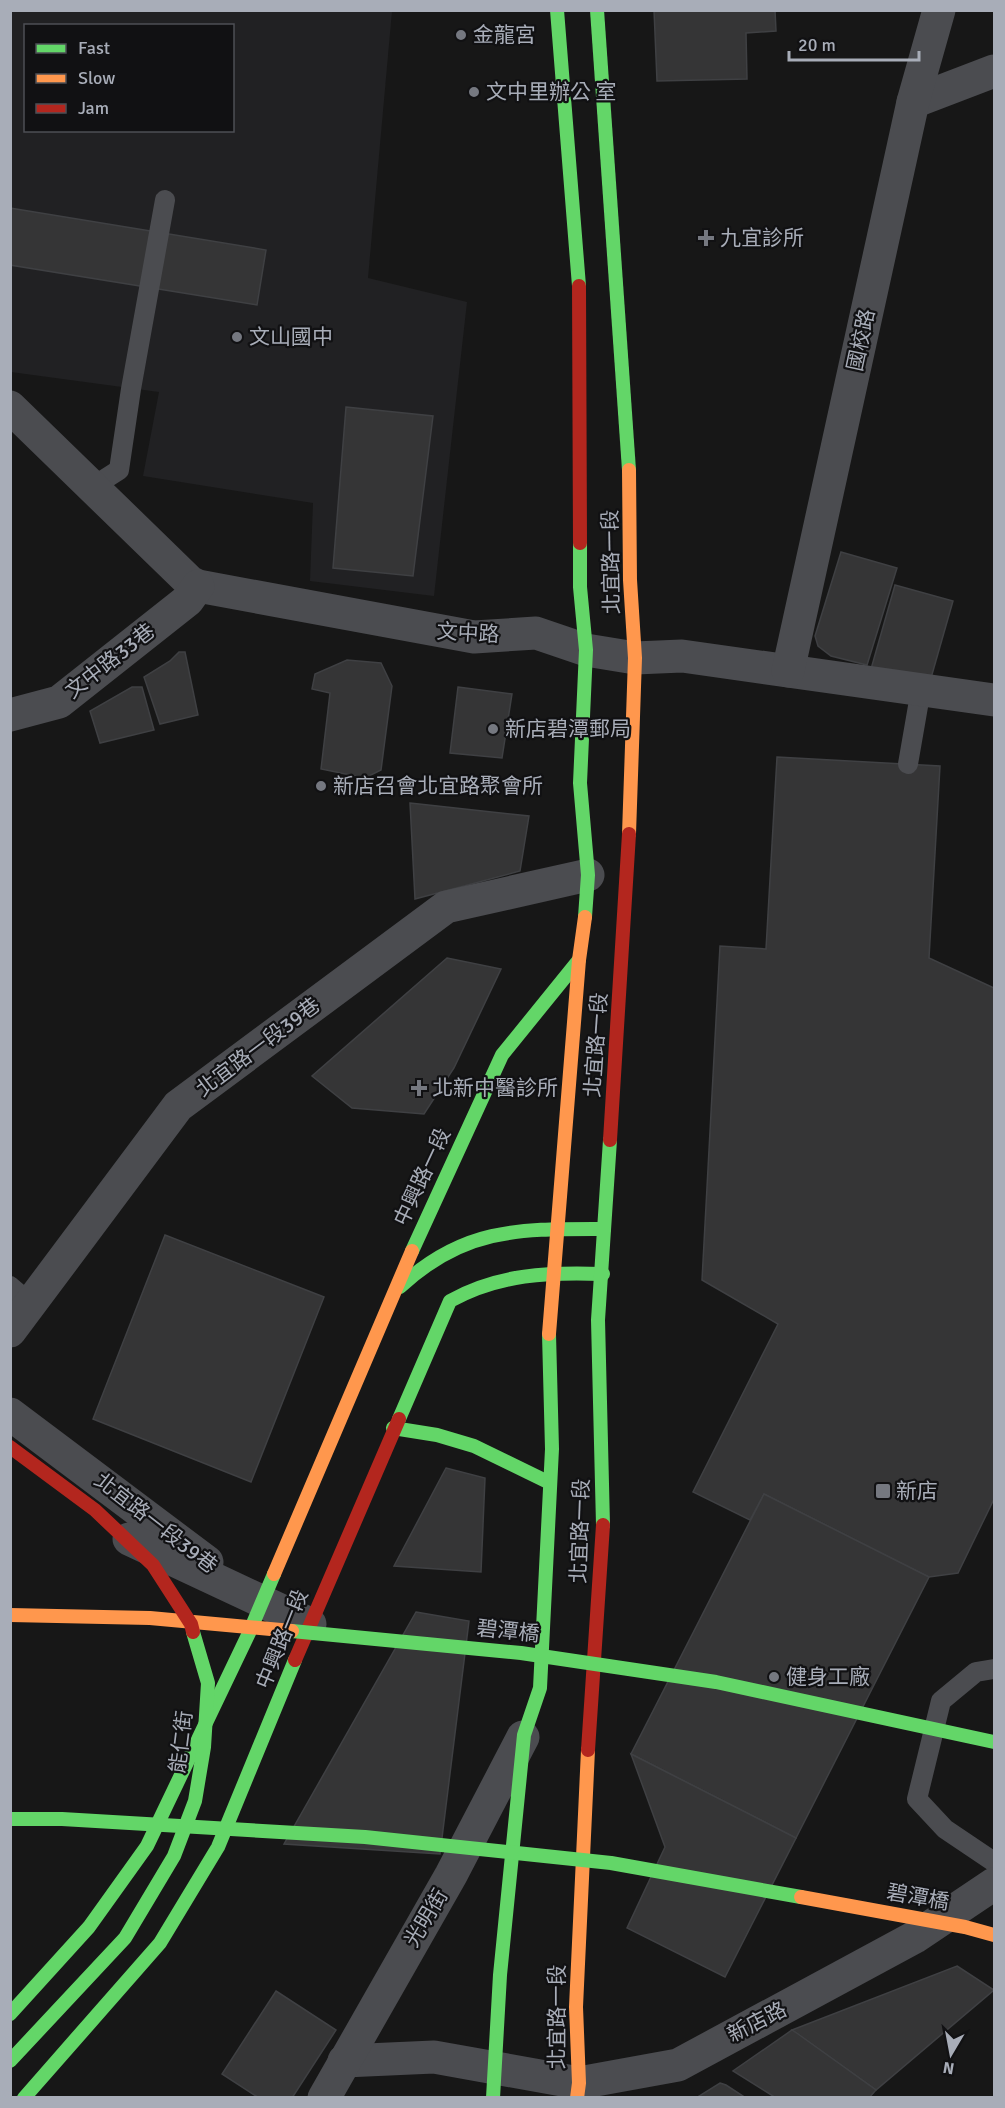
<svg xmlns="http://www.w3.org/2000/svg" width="1005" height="2108" viewBox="0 0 1005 2108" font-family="Signika,'Noto Sans TC',sans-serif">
  <rect width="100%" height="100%" fill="#171717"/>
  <path fill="#212123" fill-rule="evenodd" d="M11 11H392L368 278 467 302 434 596 310 581 313 503 143 476 159 392 11 372ZM26 26H232V130H26Z"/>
  <g fill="#353536" stroke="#3f4043" stroke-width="1.5">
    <polygon points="654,10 775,10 776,31 746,33 747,79 657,81"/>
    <polygon points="10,208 266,250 257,305 10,265"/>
    <polygon points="346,407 433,416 413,576 333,568"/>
    <polygon points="841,552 897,568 867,665 831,656 818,646 815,636"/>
    <polygon points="895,585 953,601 929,685 871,669"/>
    <polygon points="179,652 185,652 198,715 160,724 144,677 170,661"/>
    <polygon points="347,660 381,663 392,686 381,770 365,778 321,769 330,693 312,689 315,674"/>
    <polygon points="132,687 142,687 154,730 100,743 90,711"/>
    <polygon points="458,687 512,694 502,758 450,753"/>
    <polygon points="777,757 940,766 929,958 994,988 994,1499 958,1573 929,1577 764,1494 750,1520 693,1492 778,1324 702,1280 720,946 766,949"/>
    <polygon points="410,803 529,816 520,871 415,899"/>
    <polygon points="447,958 501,969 454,1068 424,1114 352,1108 312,1076"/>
    <polygon points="165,1235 324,1297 251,1482 93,1419"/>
    <polygon points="446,1468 485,1478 481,1572 394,1566"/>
    <polygon points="764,1494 929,1577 796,1838 631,1754"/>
    <polygon points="416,1612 469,1621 440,1854 284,1844"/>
    <polygon points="631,1754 796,1838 725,1977 627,1928 665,1847"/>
    <polygon points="957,1966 994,1990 876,2090 792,2030"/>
    <polygon points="276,1991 336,2030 292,2098 259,2098 222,2074"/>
    <polygon points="792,2030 798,2034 876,2090 869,2098 776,2098 733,2071"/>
    <polygon points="720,2083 726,2085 746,2098 696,2098"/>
  </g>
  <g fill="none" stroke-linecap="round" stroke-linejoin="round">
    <g stroke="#4b4c50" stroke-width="20">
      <polyline points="94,486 119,470 131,389 165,200"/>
      <polyline points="908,764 921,689"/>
      <polyline points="10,1286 30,1303"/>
      <polyline points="994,1669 976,1672 941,1701 917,1799 945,1829 994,1862"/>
    </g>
    <g stroke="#4b4c50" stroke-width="33">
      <polyline points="913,102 994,71"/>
      <polyline points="10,407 190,582 198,586 474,637 536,633 586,650 635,658 682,656 994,700"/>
      <polyline points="788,671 913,102 939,10"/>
      <polyline points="10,715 59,702 188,600 198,586"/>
      <polyline points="10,1331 178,1106 446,907 588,875"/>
      <polyline points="10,1414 207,1562"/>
      <polyline points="129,1539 310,1624"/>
      <polyline points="344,2061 434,2057 579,2083 678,2065 915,1937 994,1884"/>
      <polyline points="324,2098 451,1875 523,1737"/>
    </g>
    <g stroke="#63d668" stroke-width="14">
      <polyline points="557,10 579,286"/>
      <polyline points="597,10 629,470"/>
      <polyline points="580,543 580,587 586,650 580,783 588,875 585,917"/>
      <polyline points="412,1251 502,1055 579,960"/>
      <path d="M400 1287C464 1227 521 1229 604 1229"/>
      <path d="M399 1419 450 1301C498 1274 549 1272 603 1274"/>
      <polyline points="393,1428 437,1435 474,1446 550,1483"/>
      <polyline points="603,1525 598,1320 610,1140"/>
      <polyline points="10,2014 89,1927 147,1846 249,1633 274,1574"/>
      <polyline points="24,2098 160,1943 218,1847 295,1660"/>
      <polyline points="493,2098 500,1975 524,1735 540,1688 552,1449 549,1334"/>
    </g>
    <g stroke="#ff974d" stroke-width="14">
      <polyline points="629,470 630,580 635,658 629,834"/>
      <polyline points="549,1334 579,960 585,917"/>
      <polyline points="274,1574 412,1251"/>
      <polyline points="577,2098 579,2083 576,2007 588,1750"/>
    </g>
    <g stroke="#b3261e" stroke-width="14">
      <polyline points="579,286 580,543"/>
      <polyline points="610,1140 629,834"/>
      <polyline points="295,1660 399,1419"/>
      <polyline points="588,1750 603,1525"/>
    </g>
    <g stroke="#63d668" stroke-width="14">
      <polyline points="292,1631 521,1653 716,1682 994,1742"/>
      <polyline points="10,1819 62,1819 365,1837 611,1863 801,1897"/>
      <polyline points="10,2061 125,1938 174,1856 195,1801 204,1747 208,1683 193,1632"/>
    </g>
    <g stroke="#ff974d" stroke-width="14">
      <polyline points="10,1615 150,1618 292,1631"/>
      <polyline points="801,1897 965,1927 994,1935"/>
    </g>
    <polyline stroke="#b3261e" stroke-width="14" points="10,1447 95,1510 153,1565 191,1624 193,1632"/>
  </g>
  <g fill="#757880" stroke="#111113" stroke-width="2">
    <circle cx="461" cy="35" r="6"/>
    <circle cx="474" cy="92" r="6"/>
    <path d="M703 229h6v6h6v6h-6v6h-6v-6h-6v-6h6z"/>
    <circle cx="237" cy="337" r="6"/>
    <circle cx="493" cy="729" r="6"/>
    <circle cx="321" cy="786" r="6"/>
    <path d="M416 1079h6v6h6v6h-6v6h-6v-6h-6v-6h6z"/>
    <rect x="875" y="1483" width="16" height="16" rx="3"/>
    <circle cx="774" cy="1677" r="6"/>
  </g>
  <g text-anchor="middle" stroke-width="4.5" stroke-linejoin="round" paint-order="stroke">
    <g font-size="21" fill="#a8adb8" stroke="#111113" text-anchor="start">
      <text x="473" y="42">金龍宮</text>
      <text x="486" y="99">文中里辦公 室</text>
      <text x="720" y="245">九宜診所</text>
      <text x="249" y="344">文山國中</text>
      <text x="505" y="736">新店碧潭郵局</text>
      <text x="333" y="793">新店召會北宜路聚會所</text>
      <text x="432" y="1095">北新中醫診所</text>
      <text x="896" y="1498">新店</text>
      <text x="786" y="1684">健身工廠</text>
    </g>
    <g font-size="21" fill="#a8adb8" stroke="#111113">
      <text transform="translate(861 340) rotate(-78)" y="7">國校路</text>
      <text transform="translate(611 562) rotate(-91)" y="7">北宜路一段</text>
      <text transform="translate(468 633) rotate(3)" y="7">文中路</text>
      <text transform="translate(110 661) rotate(-38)" y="7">文中路33巷</text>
      <text transform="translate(596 1045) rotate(-86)" y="7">北宜路一段</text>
      <text transform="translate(258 1047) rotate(-37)" y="7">北宜路一段39巷</text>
      <text transform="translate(422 1177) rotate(-65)" y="7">中興路一段</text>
      <text transform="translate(156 1523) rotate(38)" y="7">北宜路一段39巷</text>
      <text transform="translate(580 1531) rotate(-88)" y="7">北宜路一段</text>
      <text transform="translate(508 1631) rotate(6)" y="7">碧潭橋</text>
      <text transform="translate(282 1639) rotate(-68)" y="7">中興路一段</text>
      <text transform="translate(181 1742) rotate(-83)" y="7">能仁街</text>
      <text transform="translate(918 1897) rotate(10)" y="7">碧潭橋</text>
      <text transform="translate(426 1918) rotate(-59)" y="7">光明街</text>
      <text transform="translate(557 2017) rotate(-90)" y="7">北宜路一段</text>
      <text transform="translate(757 2022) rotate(-27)" y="7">新店路</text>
    </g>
  </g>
  <rect width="1005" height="2108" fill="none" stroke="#a8adb8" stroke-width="24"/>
  <rect x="24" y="24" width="210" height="108" fill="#111113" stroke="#4d4f55" stroke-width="1.5"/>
  <rect x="36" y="44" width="30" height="9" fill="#63d668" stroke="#4d4f55" stroke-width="1.5"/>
  <text x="78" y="54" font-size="18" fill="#a8adb8">Fast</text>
  <rect x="36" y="74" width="30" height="9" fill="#ff974d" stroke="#4d4f55" stroke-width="1.5"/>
  <text x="78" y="84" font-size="18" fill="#a8adb8">Slow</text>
  <rect x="36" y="104" width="30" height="9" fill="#b3261e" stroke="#4d4f55" stroke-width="1.5"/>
  <text x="78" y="114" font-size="18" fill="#a8adb8">Jam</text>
  <g transform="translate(951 2054) rotate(190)" stroke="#111113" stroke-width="4.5" paint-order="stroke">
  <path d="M0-4.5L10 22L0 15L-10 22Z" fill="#a8adb8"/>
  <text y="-9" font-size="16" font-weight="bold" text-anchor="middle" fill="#a8adb8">N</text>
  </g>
  <path d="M789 51v9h130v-9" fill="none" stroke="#a8adb8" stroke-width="3"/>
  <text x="798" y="51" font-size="18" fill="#a8adb8" stroke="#111113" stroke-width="4.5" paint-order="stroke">20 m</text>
</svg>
